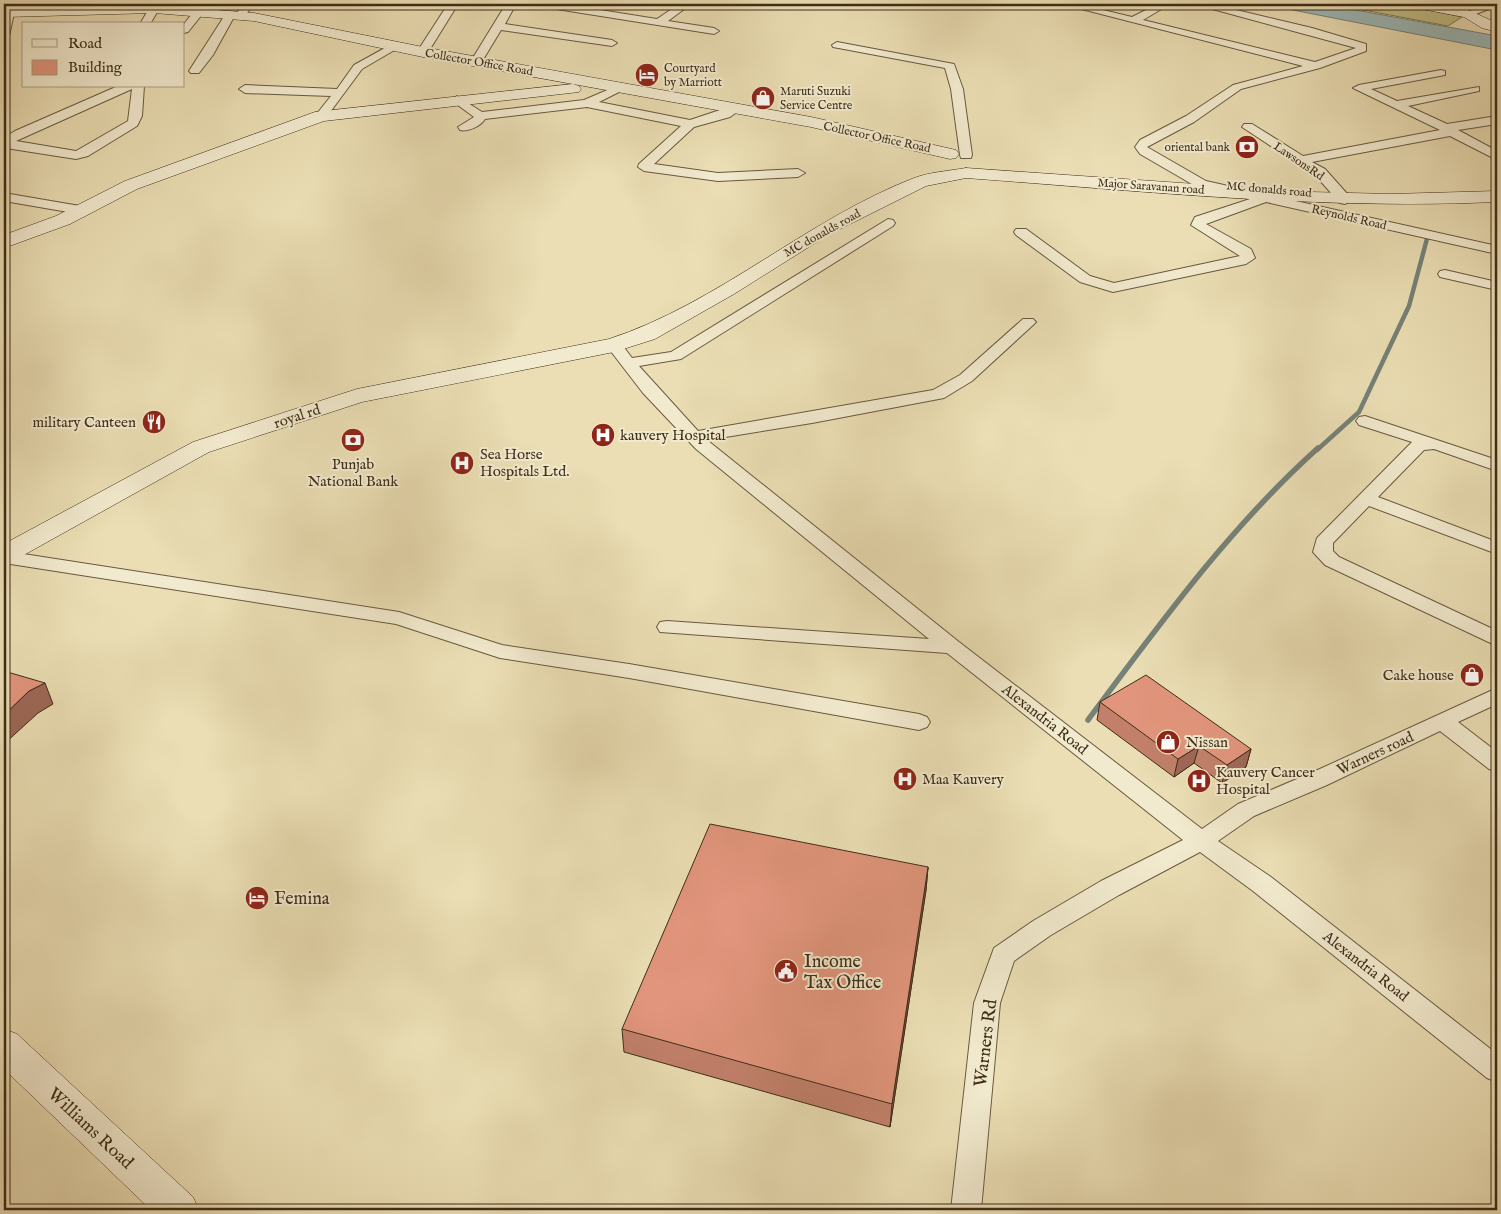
<svg xmlns="http://www.w3.org/2000/svg" width="1501" height="1214" viewBox="0 0 1501 1214" font-family="'IM FELL English',serif">
  <rect width="100%" height="100%" fill="#ebdeb4"/>
  <filter id="stains"><feTurbulence type="fractalNoise" baseFrequency=".004" numOctaves="4"/><feColorMatrix values="0 0 0 0 .2 0 0 0 0 .09 0 0 0 0 .02 0 0 0 .5 -.17"/></filter>
  <radialGradient id="worn" r=".72"><stop offset=".6" stop-color="#630" stop-opacity="0"/><stop offset="1" stop-color="#630" stop-opacity=".3"/></radialGradient>
  <polygon fill="#c0bf87" stroke="#7f7650" points="1332,4 1401,4 1462,17 1448,26"/>
  <polygon fill="#9cb9b8" stroke="#768178" points="1262,4 1323,4 1497,36 1497,50"/>
  <g fill="none" stroke-linecap="round" stroke-linejoin="round">
    <polyline stroke="#768178" stroke-width="4.5" points="1317,450 1359,412 1409,306 1428,235"/>
    <path stroke="#768178" stroke-width="5.5" d="M1088 720C1159 625 1229 528 1318 448"/>
    <g stroke="#69593f" stroke-width="2">
      <g id="street">
        <polygon points="108,4 119,4 108,12 103,9"/>
        <polygon points="243,4 253,4 244,18 236,18 235,16"/>
        <polygon points="448,4 458,4 427,54 419,54 417,52"/>
        <polygon points="506,4 516,4 505,24 612,40 617,43 612,46 501,30 481,63 473,63 471,61"/>
        <polygon points="539,4 562,4 657,19 679,4 691,4 668,21 714,28 719,31 714,34 544,7"/>
        <polygon points="1062,4 1078,4 1132,17 1158,4 1170,4 1143,20 1315,62 1356,48 1194,4 1211,4 1312,28 1366,44 1366,51 1320,68 1241,89 1194,122 1147,147 1206,181 1497,246 1497,254 1266,202 1206,224 1251,249 1255,258 1246,264 1113,292 1080,282 1016,235 1014,232 1016,229 1026,229 1090,276 1114,283 1240,256 1191,225 1195,217 1250,199 1197,187 1140,154 1135,147 1140,140 1186,116 1233,85 1303,66"/>
        <polygon points="1485,4 1497,4 1497,6 1468,17 1463,14"/>
        <polygon points="4,5 14,13 9,36 4,39"/>
        <polygon points="154,6 159,9 150,24 140,24 150,7"/>
        <polygon points="199,9 204,12 188,32 184,33 184,24 195,10"/>
        <polygon points="230,12 235,15 213,55 199,73 191,73 189,71 225,15"/>
        <polygon points="837,42 954,64 963,89 972,155 971,158 961,158 960,155 951,89 945,68 833,47 832,45"/>
        <polygon points="394,43 398,44 398,48 362,69 325,119 317,119 315,116 331,96 245,93 239,89 245,85 337,89 354,65"/>
        <polygon points="1441,70 1445,71 1445,75 1371,89 1397,101 1479,87 1479,91 1408,106 1447,124 1497,116 1497,124 1458,130 1497,151 1497,160 1450,136 1312,162 1325,169 1350,197 1352,200 1345,204 1340,203 1315,175 1242,127 1244,124 1252,124 1303,156 1440,130 1353,88 1359,85"/>
        <path d="M619 85 625 88 623 90 599 102 690 120 735 105 741 109 730 117 694 127 654 164 718 173 798 169 805 173 798 177 718 181 644 171 638 167 639 164 681 126 587 107 485 119C481 126 468 132 460 130L458 127 474 117 451 100 457 96 482 112 584 100Z"/>
        <path d="M118 86H144L142 116 137 126 88 156 76 159 12 149 8 148 4 142 5 137 15 131ZM132 89 128 121 76 151 16 141Z"/>
        <polygon points="4,193 80,206 87,210 80,214 4,201"/>
        <polygon points="888,219 893,220 895,223 893,226 681,359 639,366 698,431 933,390 960,375 1023,319 1033,319 1036,322 1033,325 972,381 944,398 812,423 707,440 959,642 1202,829 1238,804 1311,773 1497,688 1497,704 1458,722 1497,752 1497,771 1489,769 1440,731 1327,785 1254,816 1218,841 1271,877 1497,1054 1497,1082 1487,1078 1253,891 1200,852 1119,895 1051,935 1014,961 1000,1003 981,1210 951,1210 974,1003 994,948 1033,921 1101,881 1183,840 947,653 660,632 657,627 660,622 667,621 929,639 696,449 643,393 606,345 614,340 620,342 632,358 671,352"/>
        <polygon points="1445,270 1497,282 1497,290 1440,277 1438,274 1440,271"/>
        <polygon points="1365,416 1497,460 1497,471 1434,449 1424,450 1378,497 1497,542 1497,554 1369,506 1333,543 1333,551 1339,557 1497,631 1497,646 1325,565 1313,552 1317,538 1412,442 1359,425 1356,421 1359,417"/>
        <polygon points="4,551 399,612 502,645 629,664 919,714 927,717 930,722 927,727 919,730 629,678 500,658 396,624 4,563"/>
      </g>
    </g>
    <g stroke="#3e2d18" stroke-width="1">
      <g id="secondary">
        <polygon points="1409,4 1437,4 1468,10 1497,23 1497,32 1482,28 1464,17 1416,8"/>
        <polygon points="154,5 254,13 423,47 811,117 956,150 959,154 956,158 950,159 811,127 423,57 254,21 154,13 4,17 4,9"/>
        <polygon points="573,84 579,86 581,89 579,92 324,121 137,189 70,224 4,248 4,235 56,216 125,181 315,112"/>
        <path d="M966 168 1310 192 1391 194 1497 191V202C1320 210 1143 191 966 178L926 186 828 235 734 294 655 339 614 352 362 402 209 452 13 561 4 563V544L193 442 357 389 609 339C719 303 806 220 914 178 930 172 949 171 966 168Z"/>
        <polygon points="4,1029 17,1034 193,1197 199,1210 151,1210 4,1069"/>
      </g>
    </g>
    <use href="#street" fill="#f2eace" fill-rule="evenodd"/>
    <use href="#secondary" fill="#f2eace" fill-rule="evenodd"/>
  </g>
  <g fill="#c2806b" stroke="#3e2d18">
    <polygon points="1100,702 1251,749 1246,767 1222,783 1194,763 1174,777 1097,720"/>
    <polygon points="928,867 926,890 890,1127 624,1052 622,1029"/>
  </g>
  <g fill="#9e6857" stroke="#3e2d18">
    <polygon points="45,683 53,704 38,713 4,744 4,715 29,691"/>
    <polygon points="1199,746 1194,763 1174,777 1178,759"/>
    <polygon points="1251,749 1246,767 1222,783 1227,765"/>
    <polygon points="4,820 9,831 4,835"/>
    <polygon points="4,847 8,856 4,859"/>
    <polygon points="928,867 926,890 890,1127 892,1104"/>
  </g>
  <g fill="#e1957c" stroke="#3e2d18">
    <polygon points="4,671 45,683 29,691 4,715"/>
    <polygon points="1146,675 1251,749 1227,765 1199,746 1178,759 1100,702"/>
    <polygon points="710,824 928,867 892,1104 622,1029"/>
  </g>
  <defs>
    <g id="hotel-disc" transform="scale(1.25)"><circle r="9.5" fill="#8f2418" stroke="#f2eace"/><path d="M-6-4.5h1.5V1H6V5H4.5V3h-9V5H-6ZM-4 0a1.8 1.8 0 1 1 3.6 0ZM.5 0V-2.5h3Q6-2.5 6 0Z" fill="#fff"/></g>
    <g id="shop-disc" transform="scale(1.25)"><circle r="9.5" fill="#8f2418" stroke="#f2eace"/><path d="M-5-2.5h2.3a2.7 3.5 0 0 1 5.4 0H5L5.5 6h-11ZM-1.5-2.5h3a1.5 2.3 0 0 0-3 0Z" fill="#fff"/></g>
    <g id="bank-disc" transform="scale(1.25)"><circle r="9.5" fill="#8f2418" stroke="#f2eace"/><path d="M-6-4H6V4H-6ZM0-2.3a2.3 2.3 0 1 0 0 4.6a2.3 2.3 0 1 0 0-4.6Z" fill="#fff"/></g>
    <g id="restaurant-disc" transform="scale(1.25)"><circle r="9.5" fill="#8f2418" stroke="#f2eace"/><path d="M-5-6h1v4h1v-4h1v4h1v-4h1v5L-1.5 .5V6h-2V.5L-5-1ZM5-6V6H3V1.5H1.5Q1.5-4 5-6Z" fill="#fff"/></g>
    <g id="hospital-disc" transform="scale(1.25)"><circle r="9.5" fill="#8f2418" stroke="#f2eace"/><path d="M-5-5h3v3.5h4V-5h3V5h-3V1.5h-4V5h-3Z" fill="#fff"/></g>
    <g id="civic-disc" transform="scale(1.25)"><circle r="9.5" fill="#8f2418" stroke="#f2eace"/><path d="M-.6-6.5H3V-4.5H.6V-3L4-1V1h2V6H-6V1h2V-1L-.6-3ZM-1.2 2.5V6h2.4V2.5Z" fill="#fff"/></g>
  </defs>
  <g fill-rule="evenodd">
    <use href="#hotel-disc" x="647" y="75"/>
    <use href="#shop-disc" x="763" y="98"/>
    <use href="#bank-disc" x="1247" y="147"/>
    <use href="#restaurant-disc" x="154" y="422"/>
    <use href="#hospital-disc" x="603" y="435"/>
    <use href="#bank-disc" x="353" y="440"/>
    <use href="#hospital-disc" x="462" y="463"/>
    <use href="#shop-disc" x="1472" y="675"/>
    <use href="#shop-disc" x="1168" y="742"/>
    <use href="#hospital-disc" x="905" y="779"/>
    <use href="#hospital-disc" x="1199" y="781"/>
    <use href="#hotel-disc" x="257" y="898"/>
    <use href="#civic-disc" x="786" y="971"/>
  </g>
  <g text-anchor="middle" stroke-width="4" stroke-linejoin="round" paint-order="stroke">
    <g font-size="12" fill="#3e2d18" stroke="#f2eace">
      <text transform="translate(479 62) rotate(10)" y="4">Collector Office Road</text>
      <text transform="translate(877 137) rotate(12)" y="4">Collector Office Road</text>
      <text transform="translate(1299 161) rotate(34)" y="4">LawsonsRd</text>
      <text transform="translate(1151 186) rotate(4)" y="4">Major Saravanan road</text>
      <text transform="translate(1269 189) rotate(5)" y="4">MC donalds road</text>
      <text transform="translate(1349 217) rotate(13)" y="4">Reynolds Road</text>
      <text transform="translate(822 233) rotate(-29)" y="4">MC donalds road</text>
    </g>
    <g font-size="12" fill="#3e2d18" stroke="#f2eace" text-anchor="start">
      <text x="664" y="72">Courtyard<tspan x="664" dy="14">by Marriott</tspan></text>
      <text x="780" y="95">Maruti Suzuki<tspan x="780" dy="14">Service Centre</tspan></text>
      <text x="1230" y="151" text-anchor="end">oriental bank</text>
    </g>
    <g font-size="15" fill="#3e2d18" stroke="#f2eace">
      <text transform="translate(297 416) rotate(-18)" y="5">royal rd</text>
      <text transform="translate(1045 719) rotate(38)" y="5">Alexandria Road</text>
      <text transform="translate(1375 753) rotate(-25)" y="5">Warners road</text>
      <text transform="translate(1366 966) rotate(38)" y="5">Alexandria Road</text>
    </g>
    <g font-size="15" fill="#3e2d18" stroke="#f2eace" text-anchor="start">
      <text x="136" y="427" text-anchor="end">military Canteen</text>
      <text x="620" y="440">kauvery Hospital</text>
      <text x="480" y="459">Sea Horse<tspan x="480" dy="17">Hospitals Ltd.</tspan></text>
      <text x="353" y="469" text-anchor="middle">Punjab<tspan x="353" dy="17">National Bank</tspan></text>
      <text x="1454" y="680" text-anchor="end">Cake house</text>
      <text x="1186" y="747">Nissan</text>
      <text x="1216" y="777">Kauvery Cancer<tspan x="1216" dy="17">Hospital</tspan></text>
      <text x="922" y="784">Maa Kauvery</text>
    </g>
    <g font-size="18" fill="#3e2d18" stroke="#f2eace" text-anchor="start">
      <text x="274" y="904">Femina</text>
      <text x="804" y="967">Income<tspan x="804" dy="21">Tax Office</tspan></text>
    </g>
    <g font-size="18" fill="#3e2d18" stroke="#f2eace">
      <text transform="translate(985 1043) rotate(-83)" y="6">Warners Rd</text>
      <text transform="translate(91 1128) rotate(43)" y="6">Williams Road</text>
    </g>
  </g>
  <rect width="1501" height="1214" fill="none" stroke="#ebdeb4" stroke-width="20"/>
  <rect x="5" y="5" width="1491" height="1204" fill="none" stroke="#3e2d18" stroke-width="2.5"/>
  <rect x="10" y="10" width="1481" height="1194" fill="none" stroke="#3e2d18"/>
  <rect x="22" y="22" width="162" height="65" fill="#f2eace" stroke="#aa9e85"/>
  <rect x="32" y="39" width="25" height="8" fill="#f2eace" stroke="#aa9e85"/>
  <text x="68" y="48" font-size="15" fill="#3e2d18">Road</text>
  <rect x="32" y="60" width="25" height="15" fill="#e1957c" stroke="#aa9e85"/>
  <text x="68" y="72" font-size="15" fill="#3e2d18">Building</text>
  <rect width="100%" height="100%" filter="url(#stains)"/>
  <rect width="100%" height="100%" fill="url(#worn)"/>
</svg>
